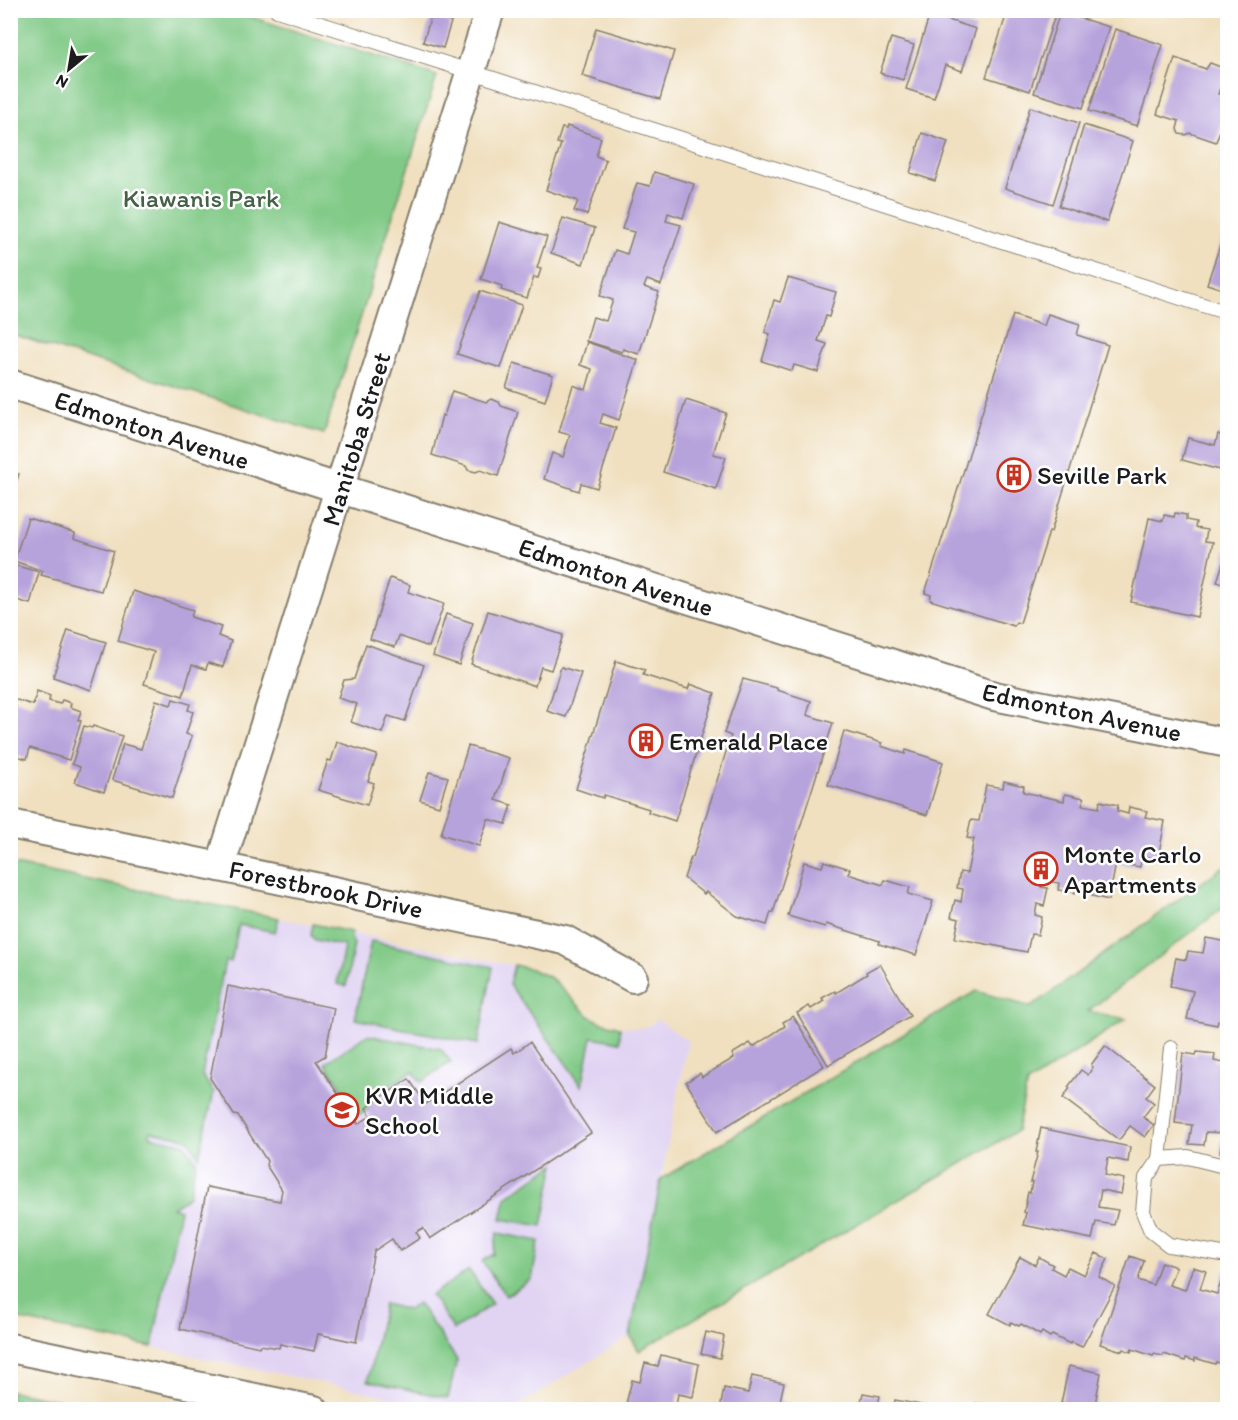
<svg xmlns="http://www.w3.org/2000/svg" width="1238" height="1420" viewBox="0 0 1238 1420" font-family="Itim,sans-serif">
  <rect width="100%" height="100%" fill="#fff"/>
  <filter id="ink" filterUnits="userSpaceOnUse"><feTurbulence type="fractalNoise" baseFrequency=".0167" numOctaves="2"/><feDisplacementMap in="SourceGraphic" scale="12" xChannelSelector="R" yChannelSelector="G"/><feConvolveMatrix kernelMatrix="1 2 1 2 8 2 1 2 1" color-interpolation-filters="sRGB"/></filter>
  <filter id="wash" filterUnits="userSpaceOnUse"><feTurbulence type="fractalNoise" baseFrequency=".008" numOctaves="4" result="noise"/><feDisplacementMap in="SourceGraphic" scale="24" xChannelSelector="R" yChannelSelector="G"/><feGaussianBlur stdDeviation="1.35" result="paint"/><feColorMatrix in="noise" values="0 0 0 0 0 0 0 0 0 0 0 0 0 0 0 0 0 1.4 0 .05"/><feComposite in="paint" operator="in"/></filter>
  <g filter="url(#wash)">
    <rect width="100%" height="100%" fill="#f0e0c0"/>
    <polygon fill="#e1d4f3" points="10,864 531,969 544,974 558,983 580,1008 601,1022 620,1027 643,1028 652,1024 657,1019 688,1041 630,1336 513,1409 454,1410 11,1318"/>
    <g fill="#80c986" stroke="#4e7251" stroke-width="1.5">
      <polygon points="11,10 232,11 437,76 324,434 11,334"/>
      <polygon points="10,864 279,918 275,932 239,925 231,962 225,961 202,1075 214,1092 199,1157 188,1139 150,1131 150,1136 185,1144 196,1161 189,1196 172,1207 180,1210 152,1347 11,1318"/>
      <polygon points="1227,864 1227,905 1088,1011 1126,1019 1027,1084 1017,1131 639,1351 630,1336 661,1179 976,991 1031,1007"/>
      <polygon points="313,924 352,932 351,938 354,944 346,986 337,984 344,946 315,940 311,935"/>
      <polygon points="371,941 493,967 478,1044 355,1019"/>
      <polygon points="514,965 531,969 551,978 589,1016 601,1022 620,1027 620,1042 592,1037 582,1086 509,984"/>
      <polygon points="367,1035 441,1049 451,1062 421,1082 413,1071 366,1101 371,1108 360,1115 325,1063"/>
      <polygon points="555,1164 542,1226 501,1219 506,1197"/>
      <polygon points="497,1233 539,1241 532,1279 506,1296 482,1261 494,1254"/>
      <polygon points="469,1270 492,1304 454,1330 431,1295"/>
      <polygon points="418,1303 457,1360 448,1398 368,1381 384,1304 408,1310"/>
      <polygon points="10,1391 11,1391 104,1409 11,1409"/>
    </g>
    <g id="blocks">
      <g fill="#b7a3db">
        <polygon points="991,10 1040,10 1055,15 1030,91 986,77 1006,16"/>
        <polygon points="1060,12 1109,27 1083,108 1034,93"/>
        <polygon points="930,14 976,29 962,71 945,65 934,98 906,89"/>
        <polygon points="431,16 451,22 443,48 423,42"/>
        <polygon points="596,28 674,51 660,99 582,76"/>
        <polygon points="1115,29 1163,45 1137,126 1089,111"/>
        <polygon points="891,38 914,45 903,80 880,73"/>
        <polygon points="1175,58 1206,69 1210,63 1226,69 1218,94 1226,96 1222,110 1226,112 1216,142 1190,133 1186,135 1179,134 1177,129 1179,121 1157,114"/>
        <polygon points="1030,107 1079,123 1053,204 1005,188"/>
        <polygon points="1084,125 1133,141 1107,222 1059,206"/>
        <polygon points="567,126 601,138 596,156 606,160 587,215 574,211 578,201 546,190 561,144 557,143 562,128 566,129"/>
        <polygon points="922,133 948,142 935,181 910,173"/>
        <polygon points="654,172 694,184 683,218 668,213 666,221 681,225 661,285 647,280 644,287 659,292 639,354 623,349 622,352 586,341 593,317 606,321 613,300 600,296 615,250 627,254 634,232 622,229 637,183 650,186"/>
        <polygon points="563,218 595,228 583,264 551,253"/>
        <polygon points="499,222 547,237 537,268 541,269 538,278 534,277 527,298 501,290 502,286 481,279"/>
        <polygon points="1222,239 1228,240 1228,291 1207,284"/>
        <polygon points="788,278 836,292 829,317 826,316 818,341 827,344 818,372 794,365 792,371 762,361 770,334 765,332 774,300 780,302"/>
        <polygon points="480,291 522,305 501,368 457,354"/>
        <polygon points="1048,314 1080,324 1077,335 1108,345 1051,532 1049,532 1020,623 1016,622 1014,626 930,600 931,595 925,593 1013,315 1044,326"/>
        <polygon points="587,342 638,360 619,420 603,414 600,423 616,428 597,488 581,483 579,491 544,479 552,453 563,457 570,435 559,432 573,385 586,390 592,369 580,365"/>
        <polygon points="514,363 553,375 545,401 506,388"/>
        <polygon points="452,391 486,402 491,399 499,402 501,406 518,412 498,476 480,470 476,472 468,470 466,466 432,455 442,415 444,416"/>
        <polygon points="686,400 726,413 713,454 726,457 716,489 663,472"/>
        <polygon points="1218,434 1228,437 1220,470 1182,460 1188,438 1215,445"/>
        <polygon points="10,472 19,474 11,499 10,499"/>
        <polygon points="1175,513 1186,515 1186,520 1196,522 1195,528 1207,530 1205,541 1213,542 1197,617 1131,602 1149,518 1163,521 1164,515 1174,517"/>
        <polygon points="28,518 75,533 74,538 114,551 101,591 41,575 43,571 14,561"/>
        <polygon points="1227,550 1228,550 1228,585 1217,582"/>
        <polygon points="10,564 39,572 30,604 10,598"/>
        <polygon points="390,578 410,585 408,592 444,604 429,647 399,636 395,647 370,639"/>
        <polygon points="133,591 193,610 191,617 221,627 218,636 231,641 223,667 208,663 206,669 192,665 183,696 144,684 154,652 118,641"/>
        <polygon points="488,611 563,635 551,670 541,667 535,686 471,664"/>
        <polygon points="446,614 473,623 459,665 433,656"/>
        <polygon points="68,630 106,642 91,690 53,677"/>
        <polygon points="366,644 424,665 405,721 388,716 382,733 351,722 357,704 338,698 344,680 354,679"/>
        <polygon points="616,661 645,670 643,675 688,689 690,684 715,693 675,821 648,812 649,809 604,795 603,798 576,789"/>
        <polygon points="561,667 581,673 566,717 547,711"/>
        <polygon points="743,679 777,688 777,690 811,701 807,715 833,723 773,913 771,912 767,925 737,916 706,892 704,894 684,878 691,857 693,857 731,736 724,733"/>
        <polygon points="37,691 50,696 49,701 60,704 62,700 71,703 70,707 81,711 78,720 81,721 69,760 30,748 27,759 10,754 10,698 33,705"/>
        <polygon points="173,699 190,704 188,710 193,712 186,734 192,736 172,798 112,780 123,744 141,749 156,700 171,705"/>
        <polygon points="84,726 92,728 93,726 122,736 104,792 75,782 80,767 72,764"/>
        <polygon points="844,731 882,743 881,746 905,754 906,750 943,762 927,815 828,785"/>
        <polygon points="337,742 377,755 368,781 374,783 367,805 318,790 328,760 331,761"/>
        <polygon points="468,746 509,758 496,800 512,805 506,824 488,819 479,846 441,834"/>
        <polygon points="429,772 448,777 439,806 420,800"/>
        <polygon points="1004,781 1024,786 1023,792 1064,801 1065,794 1084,798 1082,805 1099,808 1100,801 1118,805 1117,811 1128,814 1129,807 1147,811 1145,817 1165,821 1158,859 1142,856 1140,867 1116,863 1109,900 1092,896 1093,891 1076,887 1075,893 1058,890 1059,883 1042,880 1041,887 1048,888 1044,906 1037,904 1035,915 1042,917 1038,935 1031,934 1027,952 955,938 959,919 951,917 955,900 961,902 963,889 957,888 960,872 967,873 974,839 967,838 971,820 979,821 986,785 1003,788"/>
        <polygon points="824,861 850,869 848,874 883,885 885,880 910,887 908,894 933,901 916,955 879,944 880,941 826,924 825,927 788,916 804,862 822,867"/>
        <polygon points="1206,938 1228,942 1228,1023 1218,1021 1217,1025 1187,1019 1193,991 1170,986 1176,958 1186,960 1188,951 1203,953"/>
        <polygon points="880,964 910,1016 828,1065 797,1013 809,1006 811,1009 824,1001 822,998 835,991 836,993 867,974 866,972"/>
        <polygon points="228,986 334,1008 325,1056 316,1061 358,1124 371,1116 366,1108 409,1079 426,1104 511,1048 514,1053 530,1042 591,1133 430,1239 423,1228 416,1232 420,1238 400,1251 392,1239 374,1251 356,1342 318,1334 314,1351 280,1344 279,1348 260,1345 259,1347 180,1329 207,1187 280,1201 282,1190 266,1165 267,1161 238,1116 234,1115 210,1078"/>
        <polygon points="793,1016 824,1066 717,1132 686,1082 700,1073 702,1077 734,1058 732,1054 750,1043 753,1047 785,1026 783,1022"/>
        <polygon points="1105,1046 1155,1085 1146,1097 1154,1103 1143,1117 1154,1125 1145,1137 1130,1126 1119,1140 1063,1098 1070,1088 1068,1087 1081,1070 1088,1075 1093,1067 1091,1065"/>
        <polygon points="1197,1052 1215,1054 1214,1061 1228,1064 1228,1154 1220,1153 1223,1133 1206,1132 1204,1145 1189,1144 1192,1125 1175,1123 1183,1053 1196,1055"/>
        <polygon points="1041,1128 1130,1147 1128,1162 1108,1158 1105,1175 1124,1179 1121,1194 1101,1190 1098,1207 1118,1210 1114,1225 1096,1222 1092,1239 1023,1225 1026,1213 1024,1212 1028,1192 1030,1193 1032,1182 1030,1182 1038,1152 1036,1152"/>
        <polygon points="1096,1253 1108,1259 1099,1277 1115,1286 1082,1347 1071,1342 1070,1344 1052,1335 1050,1337 1042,1332 1040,1335 1021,1324 1019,1326 1011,1322 1010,1325 989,1314 1020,1257 1035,1265 1039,1257 1053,1265 1051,1268 1064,1275 1068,1267 1084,1275"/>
        <polygon points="1130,1256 1144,1261 1138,1280 1153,1285 1161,1262 1176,1267 1169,1285 1185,1290 1193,1267 1206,1271 1200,1289 1217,1294 1225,1270 1228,1271 1228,1373 1225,1372 1227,1366 1216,1362 1215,1364 1195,1358 1195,1361 1186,1358 1185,1361 1164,1354 1163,1356 1154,1354 1153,1356 1132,1349 1131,1352 1123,1349 1122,1351 1100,1344"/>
        <polygon points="706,1332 724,1336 720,1358 701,1354"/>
        <polygon points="661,1355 699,1364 693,1397 678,1394 675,1410 614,1410 615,1406 625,1408 632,1380 640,1382 645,1363 658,1366"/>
        <polygon points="1069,1366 1101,1373 1094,1410 1061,1403"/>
        <polygon points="752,1376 784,1383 780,1401 787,1403 786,1410 720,1410 724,1388 748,1393"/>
        <polygon points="863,1393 880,1396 877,1410 859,1410"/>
        <polygon points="895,1400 937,1408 937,1410 893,1410"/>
        <polygon points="976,1403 995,1407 995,1410 975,1410"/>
      </g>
    </g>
  </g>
  <g filter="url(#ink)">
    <use href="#blocks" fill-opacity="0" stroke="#867e6e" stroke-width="1.5"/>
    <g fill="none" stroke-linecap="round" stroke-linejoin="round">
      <g stroke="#867e6e" stroke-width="16">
        <g id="service">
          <polyline points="277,10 1228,313"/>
          <polyline points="1159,1159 1171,1048"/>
          <polyline points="1228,1167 1188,1157 1159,1159 1146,1178 1143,1212 1151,1231 1169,1245 1228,1255"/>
        </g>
      </g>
      <g stroke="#867e6e" stroke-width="32">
        <g id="minor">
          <polyline points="10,384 994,696 1228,743"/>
          <polyline points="10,824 220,867 565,940 633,978"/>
          <polyline points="220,867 490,10"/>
          <polyline points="10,1348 314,1410"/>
        </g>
      </g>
      <use href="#service" stroke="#fff" stroke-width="14"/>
      <use href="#minor" stroke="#fff" stroke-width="28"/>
    </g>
  </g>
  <defs>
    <g id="building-ring" transform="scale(1.725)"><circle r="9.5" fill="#fff" stroke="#c8321e" stroke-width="1.5"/><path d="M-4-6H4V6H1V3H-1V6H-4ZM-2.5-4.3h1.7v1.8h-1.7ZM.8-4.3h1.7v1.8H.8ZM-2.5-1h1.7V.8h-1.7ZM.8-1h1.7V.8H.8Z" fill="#c8321e"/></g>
    <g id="school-ring" transform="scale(1.725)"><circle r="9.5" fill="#fff" stroke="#c8321e" stroke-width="1.5"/><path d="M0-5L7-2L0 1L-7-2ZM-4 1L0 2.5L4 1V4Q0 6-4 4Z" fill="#c8321e"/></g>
  </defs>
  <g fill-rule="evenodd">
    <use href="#building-ring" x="1014" y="475"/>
    <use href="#building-ring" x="646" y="741"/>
    <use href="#building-ring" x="1041" y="869"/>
    <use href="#school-ring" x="342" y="1110"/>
  </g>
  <g text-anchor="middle" stroke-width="5" stroke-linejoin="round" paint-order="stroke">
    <g font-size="26" fill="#446146" stroke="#fff">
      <text x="201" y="207">Kiawanis Park</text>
    </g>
    <g font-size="26" fill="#1c1c1c" stroke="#fff">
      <text transform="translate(152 430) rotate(18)" y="9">Edmonton Avenue</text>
      <text transform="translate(356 439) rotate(-73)" y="9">Manitoba Street</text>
      <text transform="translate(616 577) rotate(18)" y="9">Edmonton Avenue</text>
      <text transform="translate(1082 712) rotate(12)" y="9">Edmonton Avenue</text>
      <text transform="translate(326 889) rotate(12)" y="9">Forestbrook Drive</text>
    </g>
    <g font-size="26" fill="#1c1c1c" stroke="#fff" text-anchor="start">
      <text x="1037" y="484">Seville Park</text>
      <text x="669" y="750">Emerald Place</text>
      <text x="1064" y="863">Monte Carlo<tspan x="1064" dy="30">Apartments</tspan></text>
      <text x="365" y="1104">KVR Middle<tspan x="365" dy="30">School</tspan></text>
    </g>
  </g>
  <rect width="1238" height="1420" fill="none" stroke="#fff" stroke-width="36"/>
  <g transform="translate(69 69) rotate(210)" stroke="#ffffff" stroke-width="4.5" paint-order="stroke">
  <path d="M0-4.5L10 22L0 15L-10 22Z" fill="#1c1c1c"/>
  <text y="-9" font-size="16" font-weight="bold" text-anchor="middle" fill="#1c1c1c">N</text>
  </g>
</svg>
